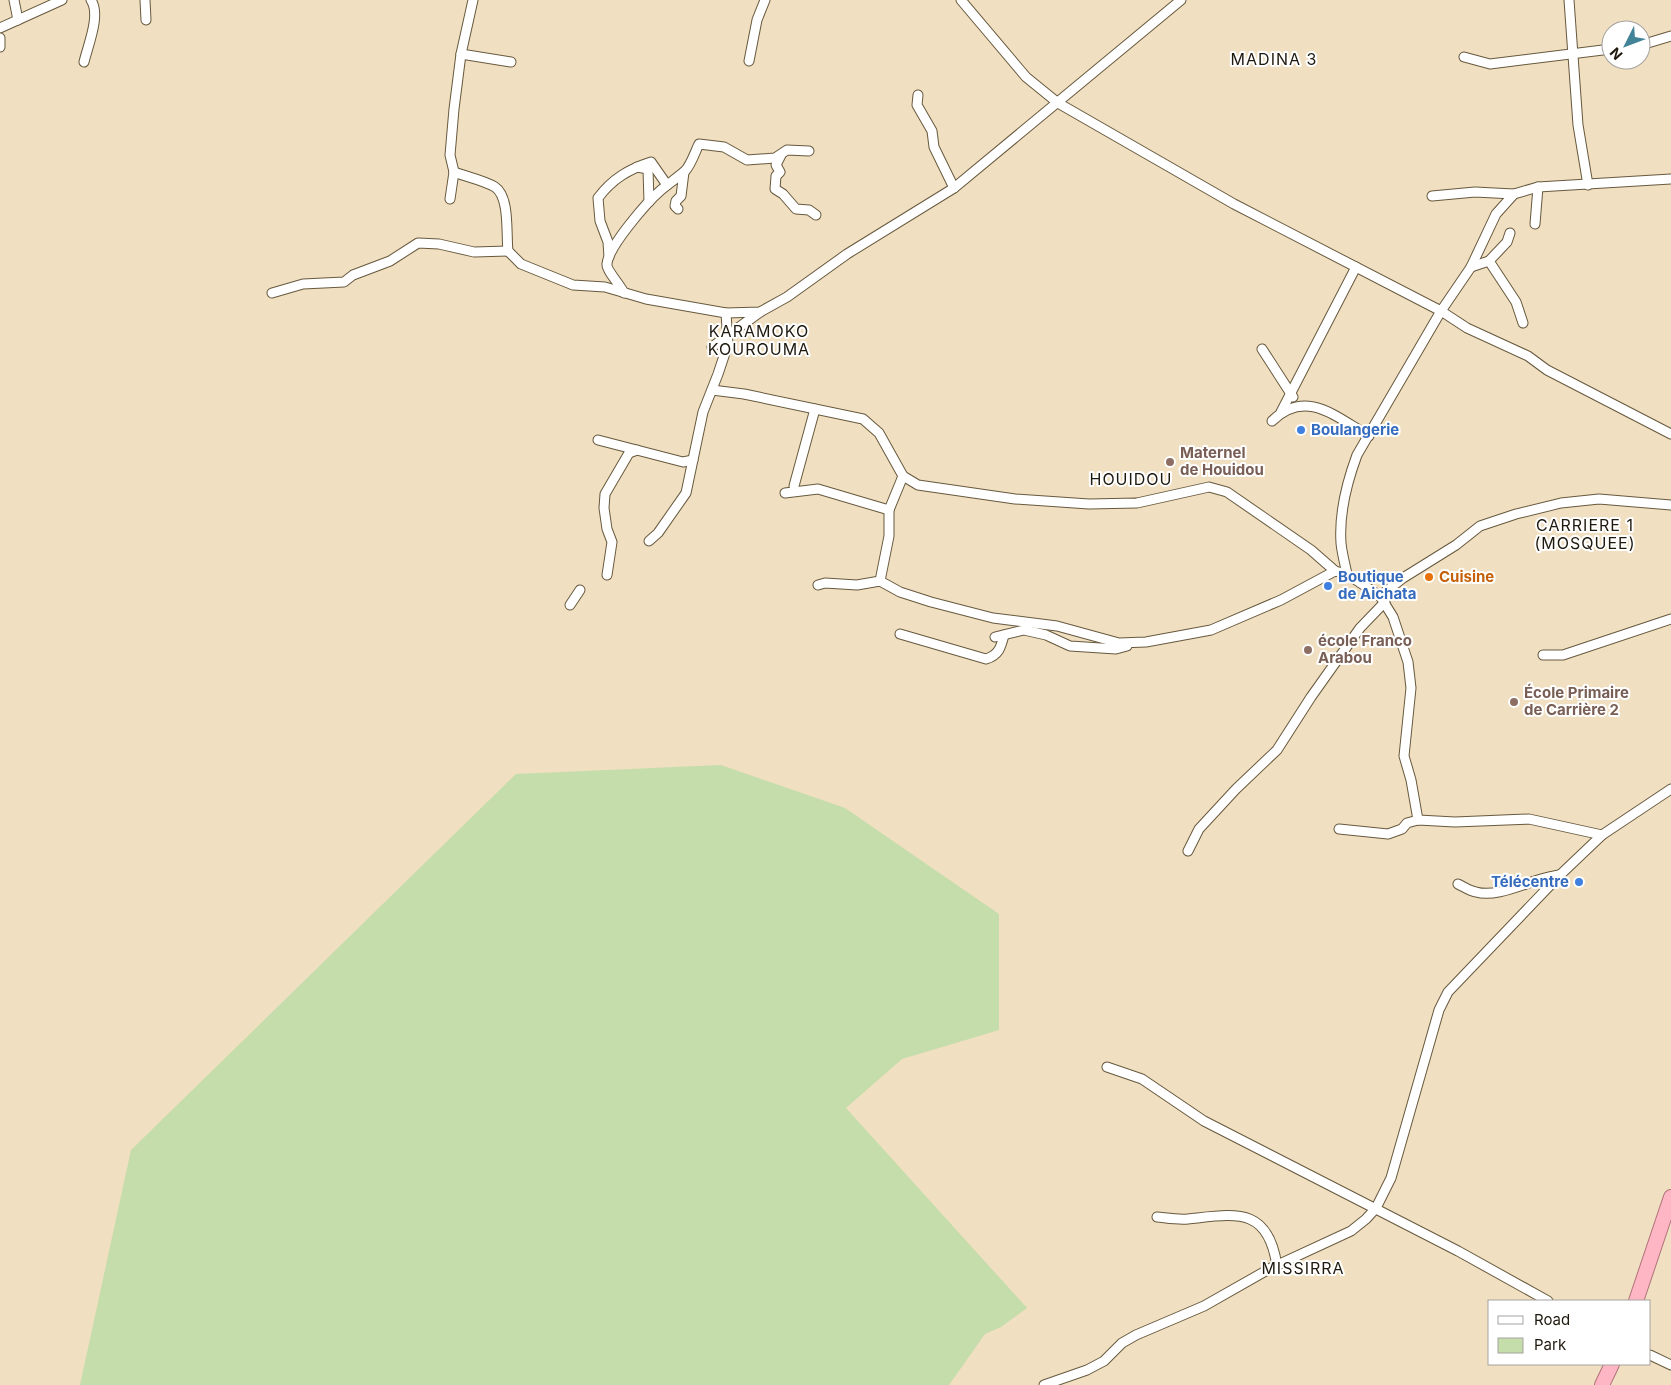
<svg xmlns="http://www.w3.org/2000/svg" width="1671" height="1385" viewBox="0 0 1671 1385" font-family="Inter,sans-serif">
  <rect width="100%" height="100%" fill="#f0dfc0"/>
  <polygon fill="#c4ddaa" points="721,765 845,808 999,914 999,1030 902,1059 846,1108 1027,1308 1001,1327 985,1334 949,1385 80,1385 131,1150 516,774"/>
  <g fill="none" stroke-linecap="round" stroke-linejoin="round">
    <g stroke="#67593e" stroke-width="11">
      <g id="minor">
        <polyline points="14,0 18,20"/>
        <polyline points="145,0 146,20"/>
        <polyline points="961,0 1026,77 1058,103 1234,204 1441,311 1467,328 1528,356 1547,370 1671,434"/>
        <polyline points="1569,0 1578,125 1588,185"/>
        <polyline points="0,28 62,0"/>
        <polyline points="0,38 0,47"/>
        <polyline points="1641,45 1671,36"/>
        <polyline points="461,54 511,62"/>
        <polyline points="1464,57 1490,64 1611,49"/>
        <polyline points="749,61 757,20 765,0"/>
        <path d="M84 62C88 45 101 15 91 0"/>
        <polyline points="918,95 917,105 932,131 934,147 954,188"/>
        <polyline points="781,155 776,165 780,172 776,176 775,189 783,194 796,209 809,210 816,215"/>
        <polyline points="637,167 648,169 649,202"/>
        <path d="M454 172C467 177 483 180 495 187 510 197 506 234 508 251L521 264 573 285 605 287 646 299 726 313 760 312 787 297 847 254 954 188 1181 0"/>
        <polyline points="1432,196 1475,192 1514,194 1538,187 1671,179"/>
        <polyline points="450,199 454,172 450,155 454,109 461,54 473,0"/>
        <polyline points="678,209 675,206 676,201 681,196 684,172"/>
        <polyline points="1535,224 1538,187"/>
        <path d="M609 257 608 242 600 221 598 198C612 179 629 169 651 162L667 185"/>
        <polyline points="1489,261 1507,242 1510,233"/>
        <polyline points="1471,267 1489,261 1516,302 1523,323"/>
        <polyline points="272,293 303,284 344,282 353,275 390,261 418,243 439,244 474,252 508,251"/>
        <path d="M624 293C621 286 606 270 607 264 608 247 647 202 661 190 668 184 677 178 685 171 691 165 695 152 699 144L724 147 747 160 775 158 787 150 809 151"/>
        <polyline points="712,347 760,312"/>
        <polyline points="1262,349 1293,397"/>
        <polyline points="712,390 744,394 863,419 879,433 903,476 918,485 1015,499 1089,504 1137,503 1209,487 1227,492 1311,550 1335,571 1347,574 1380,596 1393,617 1408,662 1411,688 1404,756 1411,780 1418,820"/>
        <polyline points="1281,412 1356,267"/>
        <path d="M1272 421C1306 388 1336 417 1369 436"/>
        <polyline points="598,440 683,462 693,460"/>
        <polyline points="794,486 815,409"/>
        <polyline points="785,493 818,489 889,510"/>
        <polyline points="649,541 658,533 686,493 703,412 718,374 728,344 726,313"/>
        <path d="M1347 574C1345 564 1342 554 1341 543 1339 514 1347 482 1357 455L1441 311 1471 267 1496 214 1514 194"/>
        <polyline points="607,575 612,542 607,529 604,508 605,494 629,453 637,450"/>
        <polyline points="880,581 889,536 889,510 903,476"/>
        <polyline points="818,585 825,583 857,585 880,581 900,592 931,602 993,618 1057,626 1119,643 1146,642 1211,630 1281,600 1335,571"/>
        <polyline points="1380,596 1403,578 1456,545 1480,526 1516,514 1561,503 1599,499 1671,505"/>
        <polyline points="570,605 580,590"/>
        <path d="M900 634 986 659C999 655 1001 647 1004 635"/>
        <polyline points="995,637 1024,630 1046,635 1070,646 1116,649 1127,646"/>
        <polyline points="1543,655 1563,655 1671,619"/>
        <polyline points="1339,829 1388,834 1402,829 1407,823 1418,820 1455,822 1529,819 1602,835"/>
        <polyline points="1188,851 1199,829 1236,789 1277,750 1311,697 1360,628 1385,602"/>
        <path d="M1458 884C1464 887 1470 891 1476 892 1500 899 1534 877 1560 875"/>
        <polyline points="1107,1067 1142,1079 1204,1121 1458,1251 1548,1301"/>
        <path d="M1157 1217C1167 1218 1178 1220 1188 1219 1236 1214 1268 1206 1277 1266"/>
        <polyline points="1650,1355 1671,1365"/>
        <polyline points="1044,1385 1087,1370 1104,1361 1122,1343 1136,1335 1204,1306 1271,1268 1351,1231 1366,1219 1376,1208 1391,1178 1439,1010 1448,992 1560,875 1602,835 1671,789"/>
      </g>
    </g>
    <g stroke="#b0737b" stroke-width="16">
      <g id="trunk">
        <polyline points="1636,1301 1671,1197"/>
        <polyline points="1602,1385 1612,1364"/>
      </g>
    </g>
    <use href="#minor" stroke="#fff" stroke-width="9"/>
    <use href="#trunk" stroke="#feb6c4" stroke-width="14"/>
  </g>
  <g fill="#3f7fe0" stroke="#fff" stroke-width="2">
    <circle cx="1301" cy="430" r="5"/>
    <circle cx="1328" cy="586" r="5"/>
    <circle cx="1579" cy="882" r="5"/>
  </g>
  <g fill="#8d6e63" stroke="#fff" stroke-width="2">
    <circle cx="1170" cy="462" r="5"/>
    <circle cx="1308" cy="650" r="5"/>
    <circle cx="1514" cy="702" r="5"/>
  </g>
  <circle fill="#e8710a" stroke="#fff" stroke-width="2" cx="1429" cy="577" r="5"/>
  <g text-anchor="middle" stroke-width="4" stroke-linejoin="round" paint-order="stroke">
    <g font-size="15" font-weight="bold" fill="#366cbe" stroke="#fff" text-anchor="start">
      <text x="1311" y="435">Boulangerie</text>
      <text x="1338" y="582">Boutique<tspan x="1338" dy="17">de Aichata</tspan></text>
      <text x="1569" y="887" text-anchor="end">Télécentre</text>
    </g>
    <g font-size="15" font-weight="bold" fill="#785e54" stroke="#fff" text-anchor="start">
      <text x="1180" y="458">Maternel<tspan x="1180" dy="17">de Houidou</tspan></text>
      <text x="1318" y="646">école Franco<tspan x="1318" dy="17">Arabou</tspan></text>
      <text x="1524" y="698">École Primaire<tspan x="1524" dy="17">de Carrière 2</tspan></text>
    </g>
    <g font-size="15" font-weight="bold" fill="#c56008" stroke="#fff" text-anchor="start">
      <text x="1439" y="582">Cuisine</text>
    </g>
    <g font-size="16" letter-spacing="1" fill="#1f190e" stroke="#fff">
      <text x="1274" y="65">MADINA 3</text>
      <text x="759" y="337">KARAMOKO<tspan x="759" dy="18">KOUROUMA</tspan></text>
      <text x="1131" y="485">HOUIDOU</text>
      <text x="1585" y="531">CARRIERE 1<tspan x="1585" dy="18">(MOSQUEE)</tspan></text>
      <text x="1303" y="1274">MISSIRRA</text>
    </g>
  </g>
  <rect x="1488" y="1300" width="162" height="65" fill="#ffffff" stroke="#a5a39f"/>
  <rect x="1498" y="1316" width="25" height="8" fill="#ffffff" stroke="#a5a39f"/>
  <text x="1534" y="1325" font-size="15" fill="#1f190e">Road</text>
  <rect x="1498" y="1338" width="25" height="15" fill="#c4ddaa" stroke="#a5a39f"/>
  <text x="1534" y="1350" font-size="15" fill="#1f190e">Park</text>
  <g transform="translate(1626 45) rotate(228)"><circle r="24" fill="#ffffff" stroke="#a5a39f"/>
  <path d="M0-4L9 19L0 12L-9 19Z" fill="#438397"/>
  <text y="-8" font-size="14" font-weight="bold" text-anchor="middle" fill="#1f190e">N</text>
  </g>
</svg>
